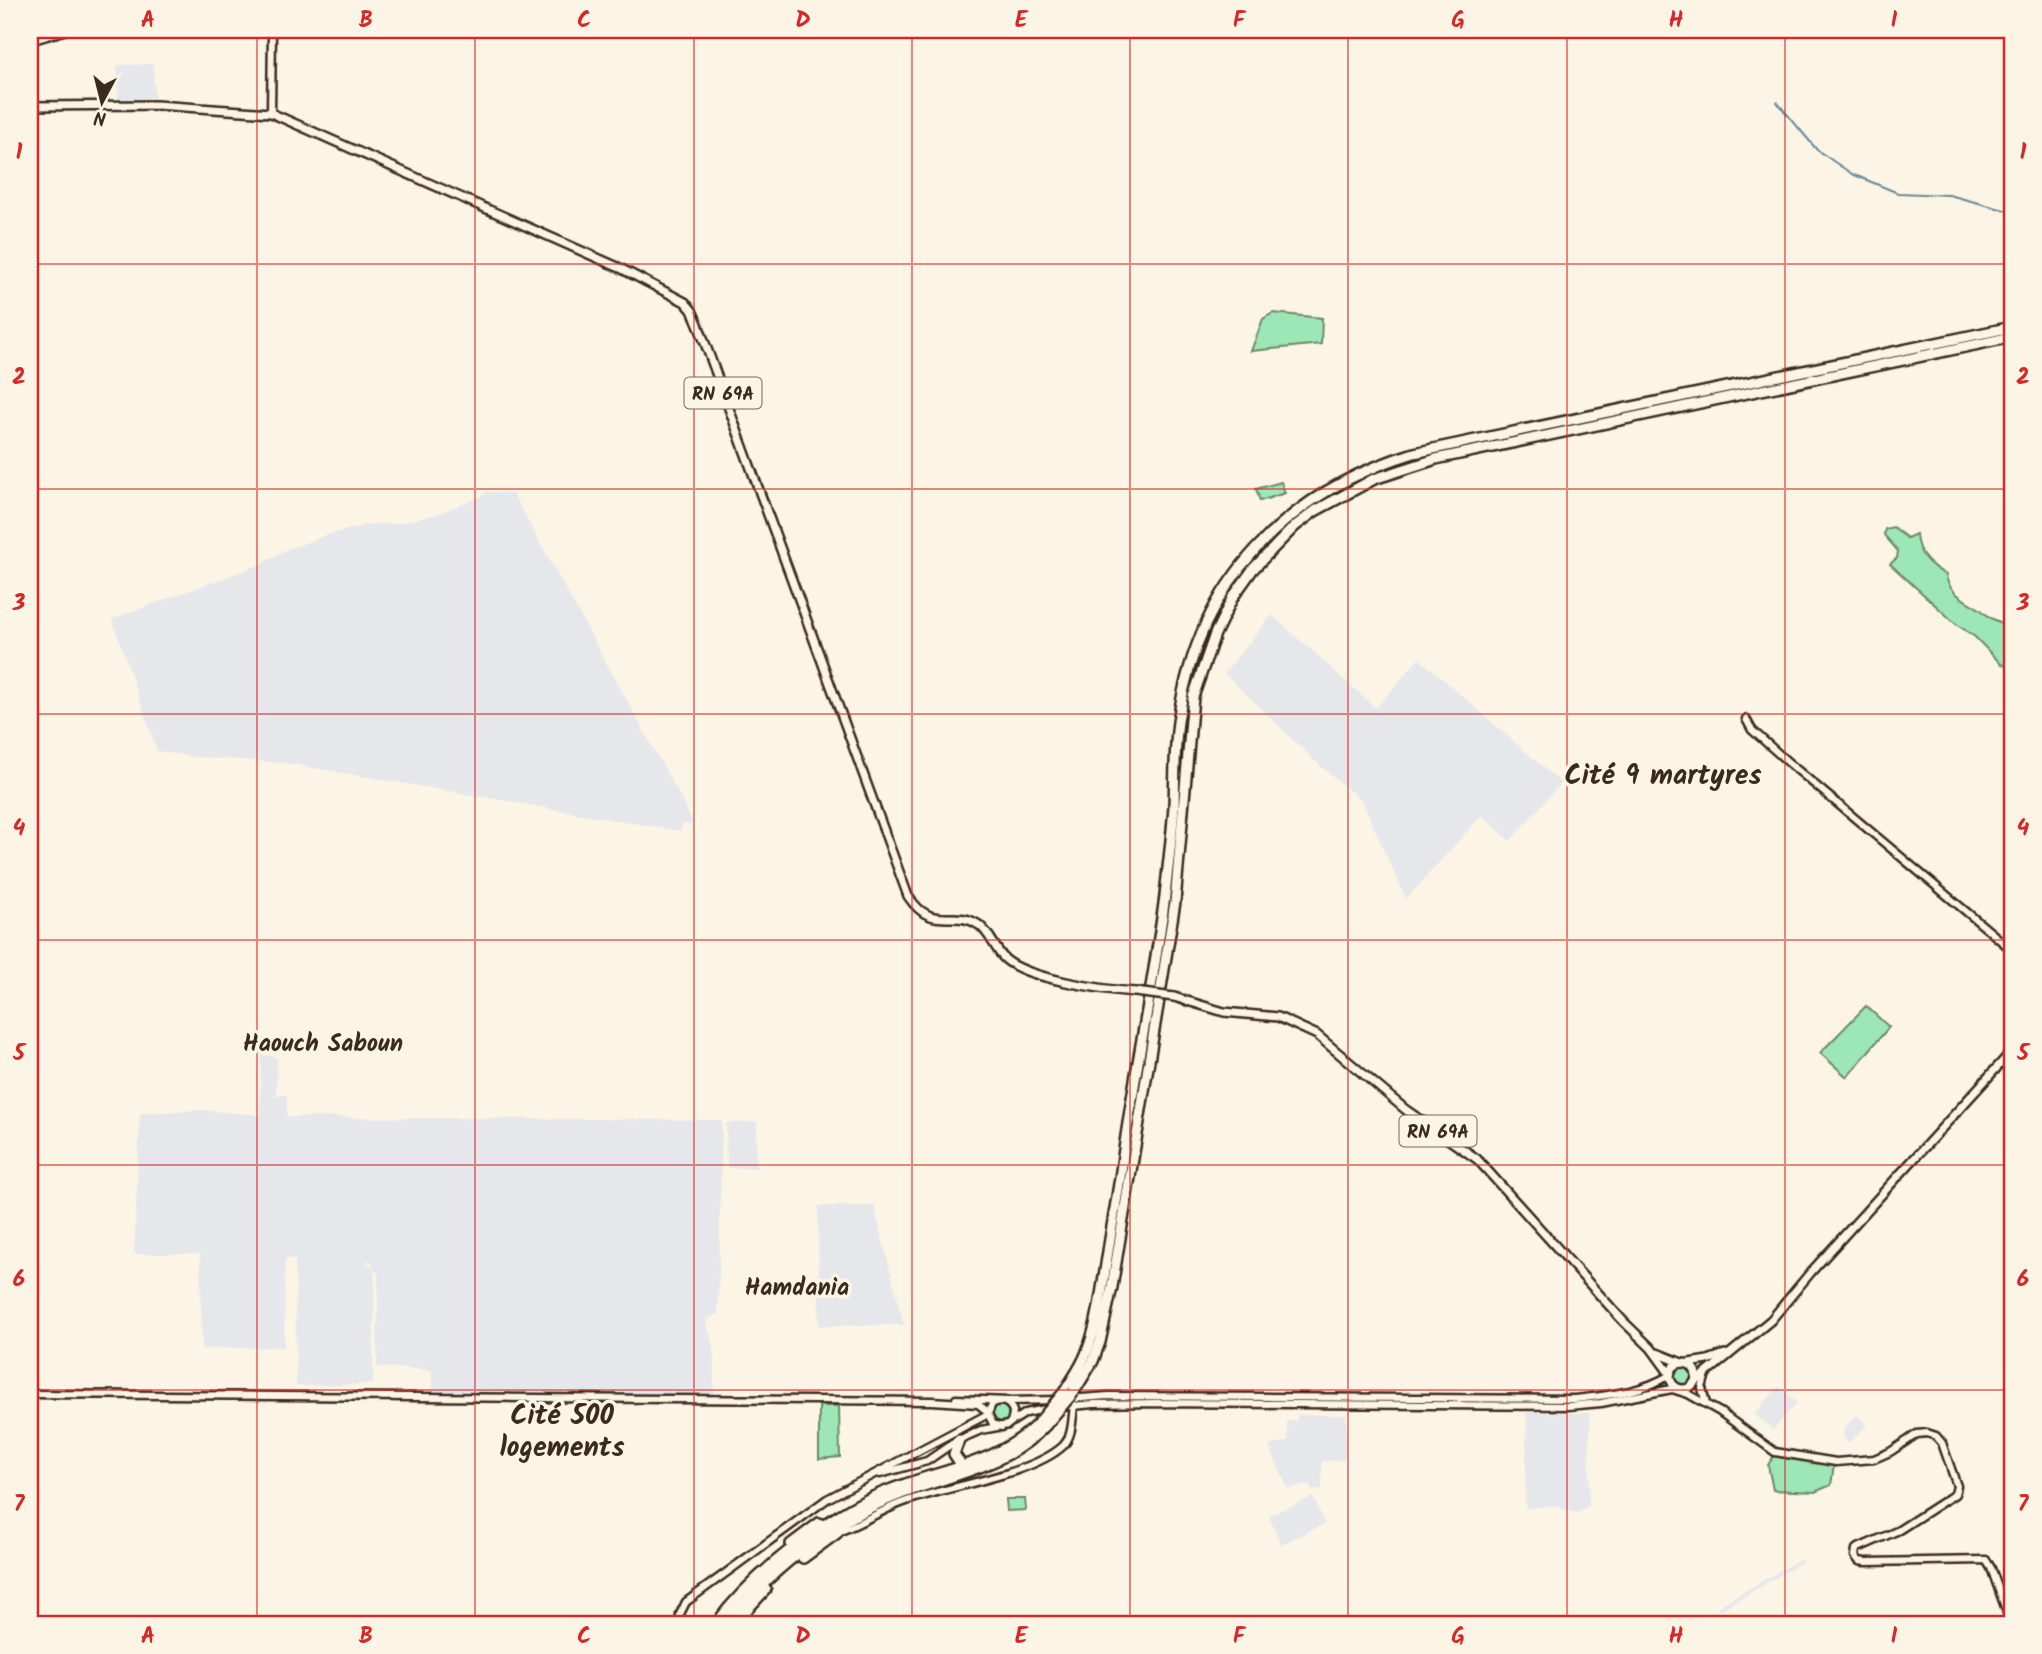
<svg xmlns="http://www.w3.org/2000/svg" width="2042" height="1654" viewBox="0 0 2042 1654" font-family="Kalam,sans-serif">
  <rect width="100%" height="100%" fill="#fcf5e5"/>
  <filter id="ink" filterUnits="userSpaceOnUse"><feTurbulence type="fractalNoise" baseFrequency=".0143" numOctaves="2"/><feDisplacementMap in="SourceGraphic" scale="14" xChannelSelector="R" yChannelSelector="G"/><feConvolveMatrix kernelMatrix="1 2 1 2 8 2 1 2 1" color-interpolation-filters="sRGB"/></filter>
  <g filter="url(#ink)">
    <g fill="#e6e7ea">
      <polygon points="153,64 155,98 118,99 117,65"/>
      <polygon points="487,491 513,494 683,802 694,825 682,824 680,831 285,763 194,757 157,751 112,619 262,564 283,551 327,535 371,524 395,524 436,514 481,497"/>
      <polygon points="1272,615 1376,708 1419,658 1561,783 1510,841 1482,815 1406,899 1362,801 1315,761 1224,673"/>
      <polygon points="261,1055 277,1057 276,1095 287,1095 287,1117 722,1120 718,1314 706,1320 714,1350 714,1396 432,1393 432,1370 377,1367 378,1275 371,1261 366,1261 375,1269 373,1384 296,1386 295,1259 285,1259 284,1347 202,1349 200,1254 134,1254 140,1113 202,1110 260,1115"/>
      <polygon points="757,1122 756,1168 727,1168 726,1123"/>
      <polygon points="818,1206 874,1206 904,1325 819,1326"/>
      <polygon points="1779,1386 1797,1403 1773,1430 1754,1414"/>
      <polygon points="1527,1412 1590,1413 1589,1506 1578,1513 1553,1506 1525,1508"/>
      <polygon points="1297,1415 1346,1415 1346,1456 1344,1460 1322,1461 1322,1489 1312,1491 1309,1484 1288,1489 1269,1446 1288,1441 1287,1421 1297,1421"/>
      <polygon points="1856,1415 1868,1425 1848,1443 1843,1437 1844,1429"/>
      <polygon points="1313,1497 1325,1524 1281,1544 1269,1517 1271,1514"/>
      <polygon points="1800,1559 1802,1562 1720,1610 1717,1607"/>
    </g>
    <g fill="#9de6b5" stroke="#6c886a" stroke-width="2">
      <polygon points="1273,313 1322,318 1321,344 1251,351 1263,319"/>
      <polygon points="1281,482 1285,493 1260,501 1256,489"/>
      <path d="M1893 527 1907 538 1916 534C1917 554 1929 565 1946 575 1948 592 1966 601 1980 609 1984 612 1988 617 1993 619 2001 623 2005 623 2012 629V662L2007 666 2001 664 1975 637 1956 624 1890 564 1897 558 1898 551 1884 535 1885 529Z"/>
      <polygon points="1866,1006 1889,1027 1847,1077 1820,1053"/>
      <circle cx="1683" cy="1376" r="10"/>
      <circle cx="1001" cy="1414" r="9"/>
      <polygon points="819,1406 839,1406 840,1457 819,1459"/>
      <polygon points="1775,1454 1834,1465 1831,1485 1815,1492 1773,1490 1768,1465"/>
      <polygon points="1006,1499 1025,1499 1026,1510 1007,1511"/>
    </g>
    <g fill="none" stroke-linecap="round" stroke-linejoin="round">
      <polyline stroke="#688897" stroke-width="2" points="1777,102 1817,150 1852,174 1898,193 1949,195 2012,212"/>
      <g stroke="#3b2a1e" stroke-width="11">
        <g id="tertiary">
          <polyline points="271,113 272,30"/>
          <polyline points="1746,719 1752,730 1789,763 2012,950"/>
        </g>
      </g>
      <g stroke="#3b2a1e" stroke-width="11">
        <g id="secondary">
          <polyline points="30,41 67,30"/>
          <polyline points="1706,1374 1702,1388 1706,1404"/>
          <polyline points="30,1394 932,1401 978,1404 988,1412"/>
          <polyline points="956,1399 1009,1401 1057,1400"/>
          <path d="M1068 1399 1108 1396 1575 1399C1608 1395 1641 1393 1670 1375"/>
          <polyline points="1061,1407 1094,1404 1154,1403 1568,1406 1601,1403 1672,1389 1688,1394 1720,1412 1775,1452 1836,1462 1874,1459 1890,1452 1917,1434 1927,1433 1936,1436 1942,1443 1957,1486 1955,1494 1899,1530 1856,1549 1855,1556 1859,1561 1865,1562 1986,1560 1991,1568 2011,1624"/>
          <polyline points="1010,1423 1026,1413 1050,1408"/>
          <path d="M880 1474 927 1461 956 1441 981 1430 1008 1425 1012 1420 1013 1411C1009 1401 1001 1399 992 1404L988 1414 993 1424 1002 1427"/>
          <path d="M838 1532C860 1524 880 1511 901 1503 945 1486 1030 1476 1063 1446 1073 1436 1072 1419 1074 1405"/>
          <polyline points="679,1624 680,1614 686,1602 827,1499 988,1414"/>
        </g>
      </g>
      <g stroke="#3b2a1e" stroke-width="12">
        <g id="primary">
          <path d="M30 106 156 105 271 113 620 268 685 302 692 310 698 324 908 896C933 934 953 907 979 925 991 934 995 950 1005 959 1027 979 1106 990 1135 992"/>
          <polyline points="1174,997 1224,1012 1278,1017 1317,1035 1406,1110 1477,1159 1624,1322 1651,1348 1670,1374"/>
          <polyline points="1657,1353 1682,1363"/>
          <circle cx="1683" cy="1376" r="13"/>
          <polyline points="1689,1363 1708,1360 1725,1354"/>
          <polyline points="1693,1384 1771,1320 1811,1272 2012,1051"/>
        </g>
      </g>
      <g stroke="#3b2a1e" stroke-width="14">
        <g id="motorway">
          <path d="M1065 1391C1072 1379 1081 1367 1086 1354 1097 1327 1100 1299 1105 1271 1110 1237 1116 1204 1121 1171 1133 1079 1153 988 1165 896 1168 866 1172 836 1174 806 1175 776 1174 745 1179 715 1199 581 1287 492 1414 453L2012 327"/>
          <polyline points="1074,1392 1093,1361 1100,1342 1112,1287 1175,902 1193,697 1215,634 1233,597 1253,569 1294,527 1315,511 1374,479 1436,459 2012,337"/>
          <polyline points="959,1440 954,1454 962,1466"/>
          <polyline points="791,1544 819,1523"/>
          <polyline points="803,1558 837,1533"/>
          <path d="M716 1624C753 1573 832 1511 892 1489 942 1469 1002 1463 1040 1421"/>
          <path d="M726 1624C770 1571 827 1525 891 1498 944 1475 1004 1470 1045 1426"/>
          <polyline points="734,1624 766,1589"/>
        </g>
      </g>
      <use href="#tertiary" stroke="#fcf5e5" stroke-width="6"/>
      <use href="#secondary" stroke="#fcf5e5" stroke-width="6"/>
      <use href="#primary" stroke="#fcf5e5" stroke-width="7"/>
      <use href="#motorway" stroke="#fcf5e5" stroke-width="9"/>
      <g stroke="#3b2a1e" stroke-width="12" stroke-linecap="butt">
        <polyline id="primary-bridge" points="1135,992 1174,997"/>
      </g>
      <g stroke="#3b2a1e" stroke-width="14" stroke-linecap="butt">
        <g id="motorway-bridge">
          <polyline points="1040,1421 1065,1391"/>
          <polyline points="1045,1426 1074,1392"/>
        </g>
      </g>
      <use href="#primary-bridge" stroke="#fcf5e5" stroke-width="7"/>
      <use href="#motorway-bridge" stroke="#fcf5e5" stroke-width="9"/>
    </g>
  </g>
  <path fill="none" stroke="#d62828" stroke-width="2" stroke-opacity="0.55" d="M257 30V1624M475 30V1624M694 30V1624M912 30V1624M1130 30V1624M1348 30V1624M1567 30V1624M1785 30V1624M30 264H2012M30 489H2012M30 714H2012M30 940H2012M30 1165H2012M30 1390H2012"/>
  <g text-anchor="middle" stroke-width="7" stroke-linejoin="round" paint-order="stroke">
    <g fill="#fcf5e5" stroke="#75675a" stroke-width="2">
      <rect x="684.5" y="377.5" width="77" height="31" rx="5"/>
      <rect x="1399.5" y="1115.5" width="77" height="31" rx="5"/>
    </g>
    <g font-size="19" font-weight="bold" fill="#3b2a1e">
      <text x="723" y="400">RN 69A</text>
      <text x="1438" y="1138">RN 69A</text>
    </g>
    <g font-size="24" font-weight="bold" fill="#3b2a1e" stroke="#fcf5e5">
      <text x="323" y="1051">Haouch Saboun</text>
      <text x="797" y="1295">Hamdania</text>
    </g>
    <g font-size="28" font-weight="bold" fill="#3b2a1e" stroke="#fcf5e5">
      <text x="1663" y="784">Cité 9 martyres</text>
      <text x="562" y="1424">Cité 500<tspan x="562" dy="32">logements</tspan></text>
    </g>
  </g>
  <rect width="2042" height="1654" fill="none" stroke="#fcf5e5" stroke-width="77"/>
  <g transform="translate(102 102) rotate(187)" stroke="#fcf5e5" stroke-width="5" paint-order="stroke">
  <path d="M0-5L12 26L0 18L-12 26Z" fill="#3b2a1e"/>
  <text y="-10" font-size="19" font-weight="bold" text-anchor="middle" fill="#3b2a1e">N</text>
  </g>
  <rect x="38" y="38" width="1966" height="1578" fill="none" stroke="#d62828" stroke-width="2.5"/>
  <g font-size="23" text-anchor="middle" font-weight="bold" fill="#d62828">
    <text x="148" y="27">A</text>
    <text x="366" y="27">B</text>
    <text x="584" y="27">C</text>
    <text x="803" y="27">D</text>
    <text x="1021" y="27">E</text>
    <text x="1239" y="27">F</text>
    <text x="1458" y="27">G</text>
    <text x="1676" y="27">H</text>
    <text x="1894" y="27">I</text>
    <text x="19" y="159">1</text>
    <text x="2023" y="159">1</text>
    <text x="19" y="384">2</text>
    <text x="2023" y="384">2</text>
    <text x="19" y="610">3</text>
    <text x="2023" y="610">3</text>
    <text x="19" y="835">4</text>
    <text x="2023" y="835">4</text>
    <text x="19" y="1060">5</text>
    <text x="2023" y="1060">5</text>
    <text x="19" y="1286">6</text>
    <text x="2023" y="1286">6</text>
    <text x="19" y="1511">7</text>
    <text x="2023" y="1511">7</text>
    <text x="148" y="1643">A</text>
    <text x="366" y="1643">B</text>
    <text x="584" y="1643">C</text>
    <text x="803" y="1643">D</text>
    <text x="1021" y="1643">E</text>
    <text x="1239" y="1643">F</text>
    <text x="1458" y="1643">G</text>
    <text x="1676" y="1643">H</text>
    <text x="1894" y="1643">I</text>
  </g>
</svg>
